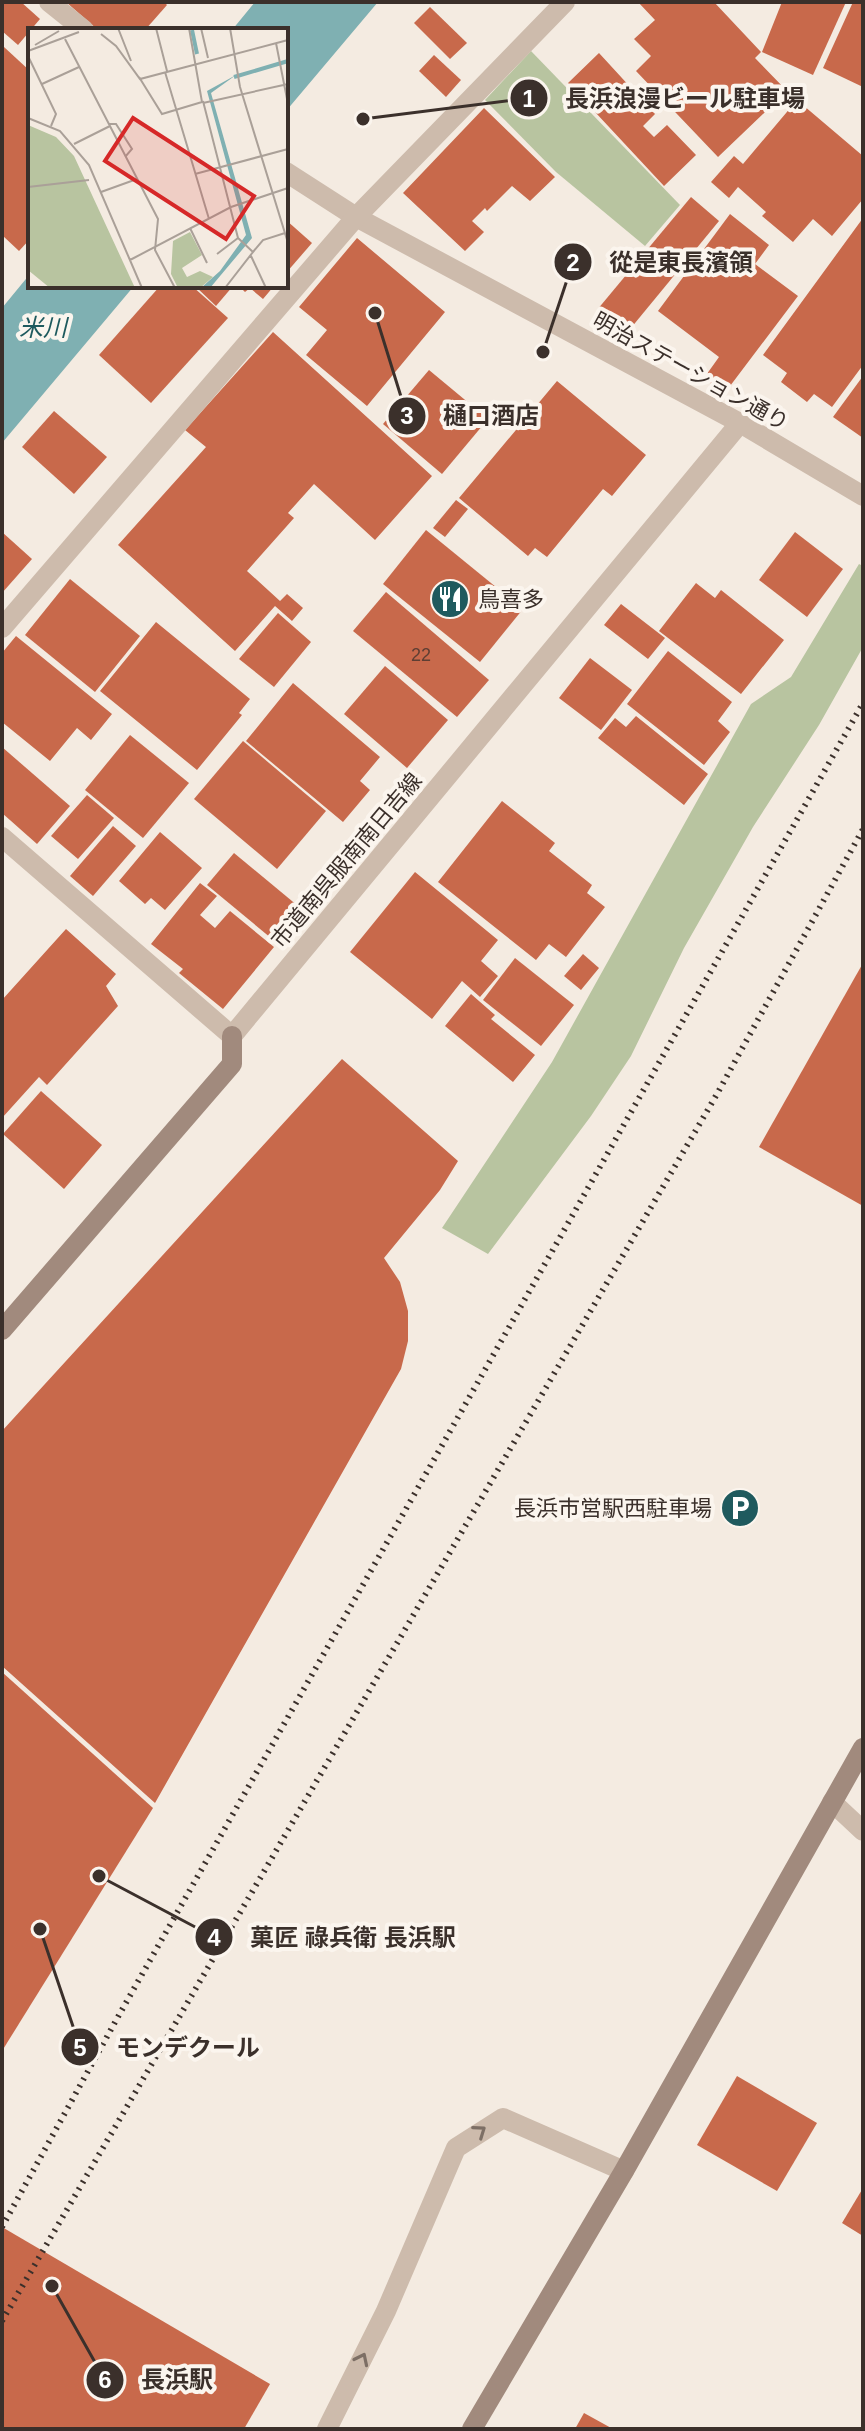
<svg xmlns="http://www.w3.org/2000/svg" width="865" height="2431" viewBox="0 0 865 2431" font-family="Helvetica,'Noto Sans JP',sans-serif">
  <rect width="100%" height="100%" fill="#f4ebe1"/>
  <g fill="#b8c4a0">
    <polygon points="531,51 680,205 645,246 556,172 485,100"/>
    <polygon points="859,564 863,566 863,647 819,725 753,827 684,948 631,1056 591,1116 488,1254 442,1228 552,1062 751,704 791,677"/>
  </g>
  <g fill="#7fb0b2">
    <polygon points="255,2 378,2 286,111 286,30 232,30"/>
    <polygon points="30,274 30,286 134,286 2,443 2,308"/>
  </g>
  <g fill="#c8694b">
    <polygon points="2,2 21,2 40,19 18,45 2,31"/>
    <polygon points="66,2 164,2 167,5 145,30 98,30"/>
    <polygon points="638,2 714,2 761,52 755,58 787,91 718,157 636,71 651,56 634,39 655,20"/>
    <polygon points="782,2 846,2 813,75 762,52"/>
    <polygon points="853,2 863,2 863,87 823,68"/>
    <polygon points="430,7 467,43 450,59 414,23"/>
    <polygon points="4,47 30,71 30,239 19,251 2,235 2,49"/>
    <polygon points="599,53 655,114 643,126 654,137 667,125 696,155 664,186 568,83"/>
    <polygon points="434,55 461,80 446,97 419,71"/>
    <polygon points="797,100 863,156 863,199 832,236 813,219 793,242 762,216 766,212 738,187 729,198 711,182 734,156 743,164"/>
    <polygon points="484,108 555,177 530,201 512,186 487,211 485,208 472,221 484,232 465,251 403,193"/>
    <polygon points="691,197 719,221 626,334 597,310"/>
    <polygon points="730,214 769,245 755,264 798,296 724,394 704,378 719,357 658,311"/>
    <polygon points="863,218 863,365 832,407 814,394 807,402 781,382 787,373 763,355"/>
    <polygon points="286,220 312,243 286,273"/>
    <polygon points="357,238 445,312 367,406 306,355 327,330 299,307"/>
    <polygon points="160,286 192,286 228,318 151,403 99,355"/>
    <polygon points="195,286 233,286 216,306"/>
    <polygon points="239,286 274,286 263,299 250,288 245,292"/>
    <polygon points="273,332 432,476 375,540 314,484 288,513 294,518 247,571 280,601 287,594 303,608 292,621 275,606 235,651 118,545 206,447 185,430"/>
    <polygon points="429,370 488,419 442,474 383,424"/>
    <polygon points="863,376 863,438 833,417"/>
    <polygon points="557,381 646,455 612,496 603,489 547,557 535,548 528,556 459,498"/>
    <polygon points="54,411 107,457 74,494 22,447"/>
    <polygon points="456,500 468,509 445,537 433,528"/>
    <polygon points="426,530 523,609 480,662 383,584"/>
    <polygon points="2,532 32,559 2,593"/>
    <polygon points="795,532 843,569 807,617 759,580"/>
    <polygon points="70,579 140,636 95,692 25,635"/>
    <polygon points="696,583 715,598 721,590 784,640 741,694 659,631"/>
    <polygon points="386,592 489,680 457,717 353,631"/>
    <polygon points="621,604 665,638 648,659 604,625"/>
    <polygon points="278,613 311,642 274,687 239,659"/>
    <polygon points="156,622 250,699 239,713 242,715 197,770 100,691"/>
    <polygon points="16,636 112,714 91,740 77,728 50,761 2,722 2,653"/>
    <polygon points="668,651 732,702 718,721 730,732 704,765 627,704"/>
    <polygon points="590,658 632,690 601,730 559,698"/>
    <polygon points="385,666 448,720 407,768 344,714"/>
    <polygon points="293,683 380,757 360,781 370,790 343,822 246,741"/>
    <polygon points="636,716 708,774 684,805 598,738 615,718 626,727"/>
    <polygon points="130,735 189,783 143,838 85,790"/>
    <polygon points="243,741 326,811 277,869 194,799"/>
    <polygon points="2,747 70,806 37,844 2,813"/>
    <polygon points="87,795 114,818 78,859 51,836"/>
    <polygon points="502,801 555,843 549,851 592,885 587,893 605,907 566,957 549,944 536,960 438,882"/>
    <polygon points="113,826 136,846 93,896 70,876"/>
    <polygon points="160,832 202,868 165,910 151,898 145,904 119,881"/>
    <polygon points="234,853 304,911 277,943 207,885"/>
    <polygon points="415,872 498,940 481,961 498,976 480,997 462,981 432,1019 350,952"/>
    <polygon points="200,883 217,896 200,915 215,928 230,911 274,947 223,1009 179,973 183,969 151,944"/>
    <polygon points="66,929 116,974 106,986 118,1006 47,1085 39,1077 2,1118 2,1000"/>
    <polygon points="583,954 599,968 581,990 564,976"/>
    <polygon points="515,958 574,1005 541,1046 483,1000"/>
    <polygon points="863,963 863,1206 759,1147"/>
    <polygon points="471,994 495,1015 491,1019 535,1055 513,1082 445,1026"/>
    <polygon points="342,1059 458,1161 440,1190 384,1258 400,1282 408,1311 408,1341 401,1369 155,1803 2,1666 2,1431"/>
    <polygon points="41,1091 102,1145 64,1189 3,1134"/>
    <polygon points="2,1672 153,1808 2,2051"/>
    <polygon points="737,2076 817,2123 777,2191 697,2145"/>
    <polygon points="863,2188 863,2236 842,2223"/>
    <polygon points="2,2227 270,2384 244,2429 2,2429"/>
    <polygon points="584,2413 613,2429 575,2429"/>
  </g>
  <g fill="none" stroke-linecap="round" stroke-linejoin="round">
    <g stroke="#cdbbac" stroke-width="20">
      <polyline points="49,2 84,30"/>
      <polyline points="286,172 356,217 740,423 863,496"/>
      <polyline points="2,628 356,217 565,2"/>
      <polyline points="2,837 232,1036 740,423"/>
      <polyline points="832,1802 863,1831"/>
      <polyline points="327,2429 386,2311 456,2148 503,2118 624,2171"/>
    </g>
    <g stroke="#a18a7d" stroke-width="20">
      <polyline points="2,1330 232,1064 232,1036"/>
      <polyline points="472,2429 624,2171 863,1748"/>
    </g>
    <g stroke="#3b302b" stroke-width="6" stroke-dasharray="2 6" stroke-linecap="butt">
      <polyline points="2,2227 119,2015 863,703"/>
      <polyline points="2,2321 717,1094 863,829"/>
    </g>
  </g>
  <defs><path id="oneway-chevron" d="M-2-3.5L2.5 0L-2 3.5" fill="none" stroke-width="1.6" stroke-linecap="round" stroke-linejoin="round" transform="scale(2)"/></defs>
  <g stroke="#7d6f65">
    <use href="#oneway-chevron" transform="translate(480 2131) rotate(-35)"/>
    <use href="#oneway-chevron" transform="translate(362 2359) rotate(-64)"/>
  </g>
  <defs>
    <g id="restaurant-disc" transform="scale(2)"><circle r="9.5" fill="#1f5a5e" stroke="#fbf5ee"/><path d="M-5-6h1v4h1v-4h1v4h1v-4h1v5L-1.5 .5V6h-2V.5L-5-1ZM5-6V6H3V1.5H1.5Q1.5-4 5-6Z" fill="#fff"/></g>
    <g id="parking-disc" transform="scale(2)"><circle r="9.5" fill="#1f5a5e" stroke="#fbf5ee"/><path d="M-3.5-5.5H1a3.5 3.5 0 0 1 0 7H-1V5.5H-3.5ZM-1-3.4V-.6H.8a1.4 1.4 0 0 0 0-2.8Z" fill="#fff"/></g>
  </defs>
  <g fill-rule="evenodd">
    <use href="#restaurant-disc" x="450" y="599"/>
    <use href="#parking-disc" x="740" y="1508"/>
  </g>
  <g text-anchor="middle" stroke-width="8" stroke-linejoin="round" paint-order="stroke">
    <g font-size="18" fill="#5e3e33">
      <text x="421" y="661">22</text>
    </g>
    <g font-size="22" fill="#3b302b" stroke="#fbf5ee">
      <text transform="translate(691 371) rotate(29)" y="8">明治ステーション通り</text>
      <text transform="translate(346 860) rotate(-50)" y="8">市道南呉服南南日吉線</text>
    </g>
    <g font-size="22" fill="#3b302b" stroke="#fbf5ee" text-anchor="start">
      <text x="478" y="607">鳥喜多</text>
      <text x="712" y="1516" text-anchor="end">長浜市営駅西駐車場</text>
    </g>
    <g font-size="24" font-style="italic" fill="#1f5a5e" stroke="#fbf5ee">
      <text x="43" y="336">米川</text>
    </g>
  </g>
  <g transform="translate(28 28)">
    <rect width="260" height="260" fill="#f4ebe1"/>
    <path d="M0 97 28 109 46 128 107 260H22L0 242ZM162 204 174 227 154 240 159 249 172 243 185 249 172 260H150L143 246 145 213Z" fill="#b8c4a0"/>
    <path d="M208 47 183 65 224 210 182 260H173L192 243 218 207 179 63Z" fill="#7fb0b2"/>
    <path fill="none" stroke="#7fb0b2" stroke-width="4" d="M164 2 169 26M206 49 260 33"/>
    <path fill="none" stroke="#aaa098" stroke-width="2" d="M90 0 103 33M128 0 139 43M173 0 180 30M202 0 212 59 260 215M73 6 88 18 112 51 260 12M37 11 130 191 127 222 147 260M248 15 260 76M7 17 31 3M0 23 51 4M0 28 28 86 23 98M137 44 181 191M111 49 134 86 174 74 161 0M14 56 51 39M175 73 210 210 225 224 235 212 257 205M175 75 260 56M0 90 32 103 61 137 114 260M81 96H88L104 121 97 129M46 116 82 98M167 146 260 121M0 159 61 152M73 164 109 151M162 200 179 235M189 226 210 210M223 228 238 260M102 232 203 179 260 160M197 260 225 224"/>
    <path fill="#d62828" fill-opacity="0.15" stroke="#d62828" stroke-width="4" d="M105 90 226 168 198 211 77 133Z"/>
    <rect width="260" height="260" fill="none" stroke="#3b302b" stroke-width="4"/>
  </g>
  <path fill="none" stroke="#3b302b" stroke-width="3" d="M363 119L529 98M543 352L573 262M375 313L407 416M99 1876L214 1937M40 1929L80 2047M52 2286L105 2380"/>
  <g fill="#3b302b" stroke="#fbf5ee" stroke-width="3">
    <circle cx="363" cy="119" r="8"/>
    <circle cx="543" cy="352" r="8"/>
    <circle cx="375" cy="313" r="8"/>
    <circle cx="99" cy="1876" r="8"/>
    <circle cx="40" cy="1929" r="8"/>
    <circle cx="52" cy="2286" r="8"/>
    <circle cx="529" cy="98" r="20"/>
    <circle cx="573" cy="262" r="20"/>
    <circle cx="407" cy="416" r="20"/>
    <circle cx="214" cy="1937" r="20"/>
    <circle cx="80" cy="2047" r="20"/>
    <circle cx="105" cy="2380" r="20"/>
  </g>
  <g font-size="24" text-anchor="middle" font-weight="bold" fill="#fff">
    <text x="529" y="107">1</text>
    <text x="573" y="271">2</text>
    <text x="407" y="424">3</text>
    <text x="214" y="1946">4</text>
    <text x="80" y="2056">5</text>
    <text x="105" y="2388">6</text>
  </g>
  <g font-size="24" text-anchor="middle" font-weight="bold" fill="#3b302b" stroke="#fbf5ee" stroke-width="8" stroke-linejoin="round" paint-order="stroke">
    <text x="685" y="107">長浜浪漫ビール駐車場</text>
    <text x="681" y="271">從是東長濱領</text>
    <text x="491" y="424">樋口酒店</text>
    <text x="353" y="1946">菓匠 祿兵衛 長浜駅</text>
    <text x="188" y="2056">モンデクール</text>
    <text x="177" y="2388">長浜駅</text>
  </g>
  <rect width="865" height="2431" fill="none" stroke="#3b302b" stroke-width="8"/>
</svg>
